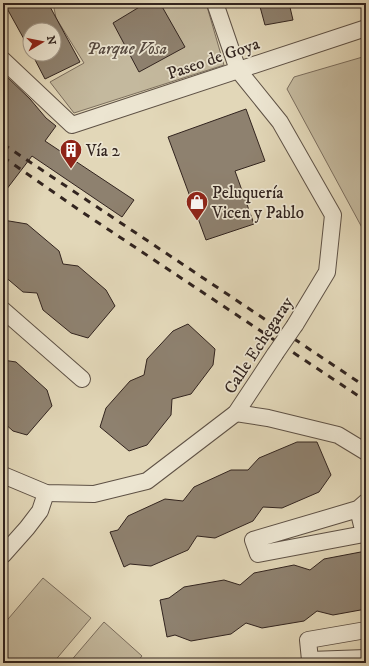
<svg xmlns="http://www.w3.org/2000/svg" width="369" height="666" viewBox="0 0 369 666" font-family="'IM FELL DW Pica',serif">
  <rect width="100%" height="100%" fill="#e2d7b8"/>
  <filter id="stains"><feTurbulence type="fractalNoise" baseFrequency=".005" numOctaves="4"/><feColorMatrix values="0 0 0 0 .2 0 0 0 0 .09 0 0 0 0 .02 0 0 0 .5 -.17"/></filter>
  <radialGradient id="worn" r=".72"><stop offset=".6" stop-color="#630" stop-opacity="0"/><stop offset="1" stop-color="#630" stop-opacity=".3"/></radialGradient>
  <g fill="#c4b99e" stroke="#7b6e5e">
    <polygon points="53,3 206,3 224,65 74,113 50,82 84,63 56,18"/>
    <polygon points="366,56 366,235 287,89 294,77"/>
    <polygon points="43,578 91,618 53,663 3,663 3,625"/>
    <polygon points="104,622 142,656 136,663 69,663"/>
  </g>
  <g fill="#8e816f" stroke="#32241f">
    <polygon points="4,3 48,3 80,62 45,79 32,54 54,54 54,30 30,30 30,50"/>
    <polygon points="146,3 160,3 185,47 139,72 113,23"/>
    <polygon points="259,3 289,3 293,20 265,25"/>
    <polygon points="3,73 30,99 46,118 56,126 45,141 134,200 122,217 32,156 3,194"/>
    <polygon points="246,109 265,161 235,171 254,224 206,240 168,137"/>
    <polygon points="3,220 27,224 59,251 63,264 78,266 106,290 115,306 88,338 71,333 43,310 37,293 23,292 3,275"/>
    <polygon points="188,324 215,349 213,365 191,394 172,399 171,415 147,445 129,451 100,427 106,408 130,381 144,375 147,359 173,331"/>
    <polygon points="3,360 16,362 47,390 52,406 27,435 13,431 3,422"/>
    <polygon points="297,442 317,442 331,475 319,492 282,508 263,507 253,521 215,538 197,536 188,550 151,566 130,564 124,567 110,532 118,530 128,516 165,499 183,501 194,487 231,470 248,470 259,458"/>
    <polygon points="366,551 366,609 333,615 317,611 304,621 262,628 246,623 231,634 191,641 175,635 167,637 160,600 169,598 184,587 224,580 240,585 254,573 294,565 310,570 324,559"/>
  </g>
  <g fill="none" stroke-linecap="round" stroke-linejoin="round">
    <g stroke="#5e5145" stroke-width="18">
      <g id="street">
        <polyline points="215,3 238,70 280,122 333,215 327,272 295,325"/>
        <polyline points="3,60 72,125 366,28"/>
        <polyline points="3,310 82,379"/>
        <polyline points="236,413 268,418 338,435 366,452"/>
        <polyline points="3,475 46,493 94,494 147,481 236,413 275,354"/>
        <polyline points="358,509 364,534 258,554 253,540 358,509 366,502"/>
        <polyline points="3,555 27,528 40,511 46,493"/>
        <polyline points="366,630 308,640 310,660 366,658"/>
      </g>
    </g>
    <use href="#street" stroke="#ece5d1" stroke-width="16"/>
    <g stroke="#32241f" stroke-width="3" stroke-dasharray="7 7" stroke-linecap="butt">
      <polyline points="3,144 366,387"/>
      <polyline points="3,157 82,212 366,401"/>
    </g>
    <g stroke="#5e5145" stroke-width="18" stroke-linecap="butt">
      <polyline id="street-bridge" points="275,354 295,325"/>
    </g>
    <use href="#street-bridge" stroke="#ece5d1" stroke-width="16"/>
  </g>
  <defs>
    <g id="building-pin" transform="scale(1.15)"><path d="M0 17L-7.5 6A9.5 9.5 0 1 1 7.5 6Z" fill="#8f2418" stroke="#ece5d1"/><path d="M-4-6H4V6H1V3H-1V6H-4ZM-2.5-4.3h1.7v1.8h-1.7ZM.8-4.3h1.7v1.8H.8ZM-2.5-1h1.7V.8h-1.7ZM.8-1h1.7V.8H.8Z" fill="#fff"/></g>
    <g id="shop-pin" transform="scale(1.15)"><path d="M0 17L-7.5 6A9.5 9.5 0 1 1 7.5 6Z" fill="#8f2418" stroke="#ece5d1"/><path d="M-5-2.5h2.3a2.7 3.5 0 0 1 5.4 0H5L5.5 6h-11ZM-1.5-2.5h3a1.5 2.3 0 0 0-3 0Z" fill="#fff"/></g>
  </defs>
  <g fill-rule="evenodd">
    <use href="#building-pin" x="71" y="150"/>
    <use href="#shop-pin" x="197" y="202"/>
  </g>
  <g text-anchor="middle" stroke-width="3.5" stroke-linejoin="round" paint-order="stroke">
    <g font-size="17" font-style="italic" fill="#56493f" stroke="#ece5d1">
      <text x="127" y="54">Parque Vosa</text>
    </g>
    <g font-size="17" fill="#32241f" stroke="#ece5d1">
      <text transform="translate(213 58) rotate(-19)" y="6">Paseo de Goya</text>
      <text transform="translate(258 345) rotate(-57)" y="6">Calle Echegaray</text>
    </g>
    <g font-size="17" fill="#32241f" stroke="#ece5d1" text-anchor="start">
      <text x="86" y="156">Vía 2</text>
      <text x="212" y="198">Peluquería<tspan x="212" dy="20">Vicen y Pablo</tspan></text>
    </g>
  </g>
  <rect width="369" height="666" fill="none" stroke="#e2d7b8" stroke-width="16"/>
  <rect x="4" y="4" width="361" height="658" fill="none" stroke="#32241f" stroke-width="2"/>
  <rect x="8" y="8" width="353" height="650" fill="none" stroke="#32241f"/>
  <g transform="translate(42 42) rotate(80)"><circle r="19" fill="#ece5d1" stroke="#a2988a"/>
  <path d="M0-3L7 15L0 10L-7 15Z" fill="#8f2418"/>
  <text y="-6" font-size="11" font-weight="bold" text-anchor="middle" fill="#32241f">N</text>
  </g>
  <rect width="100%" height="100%" filter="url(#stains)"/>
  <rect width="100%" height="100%" fill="url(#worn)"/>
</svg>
